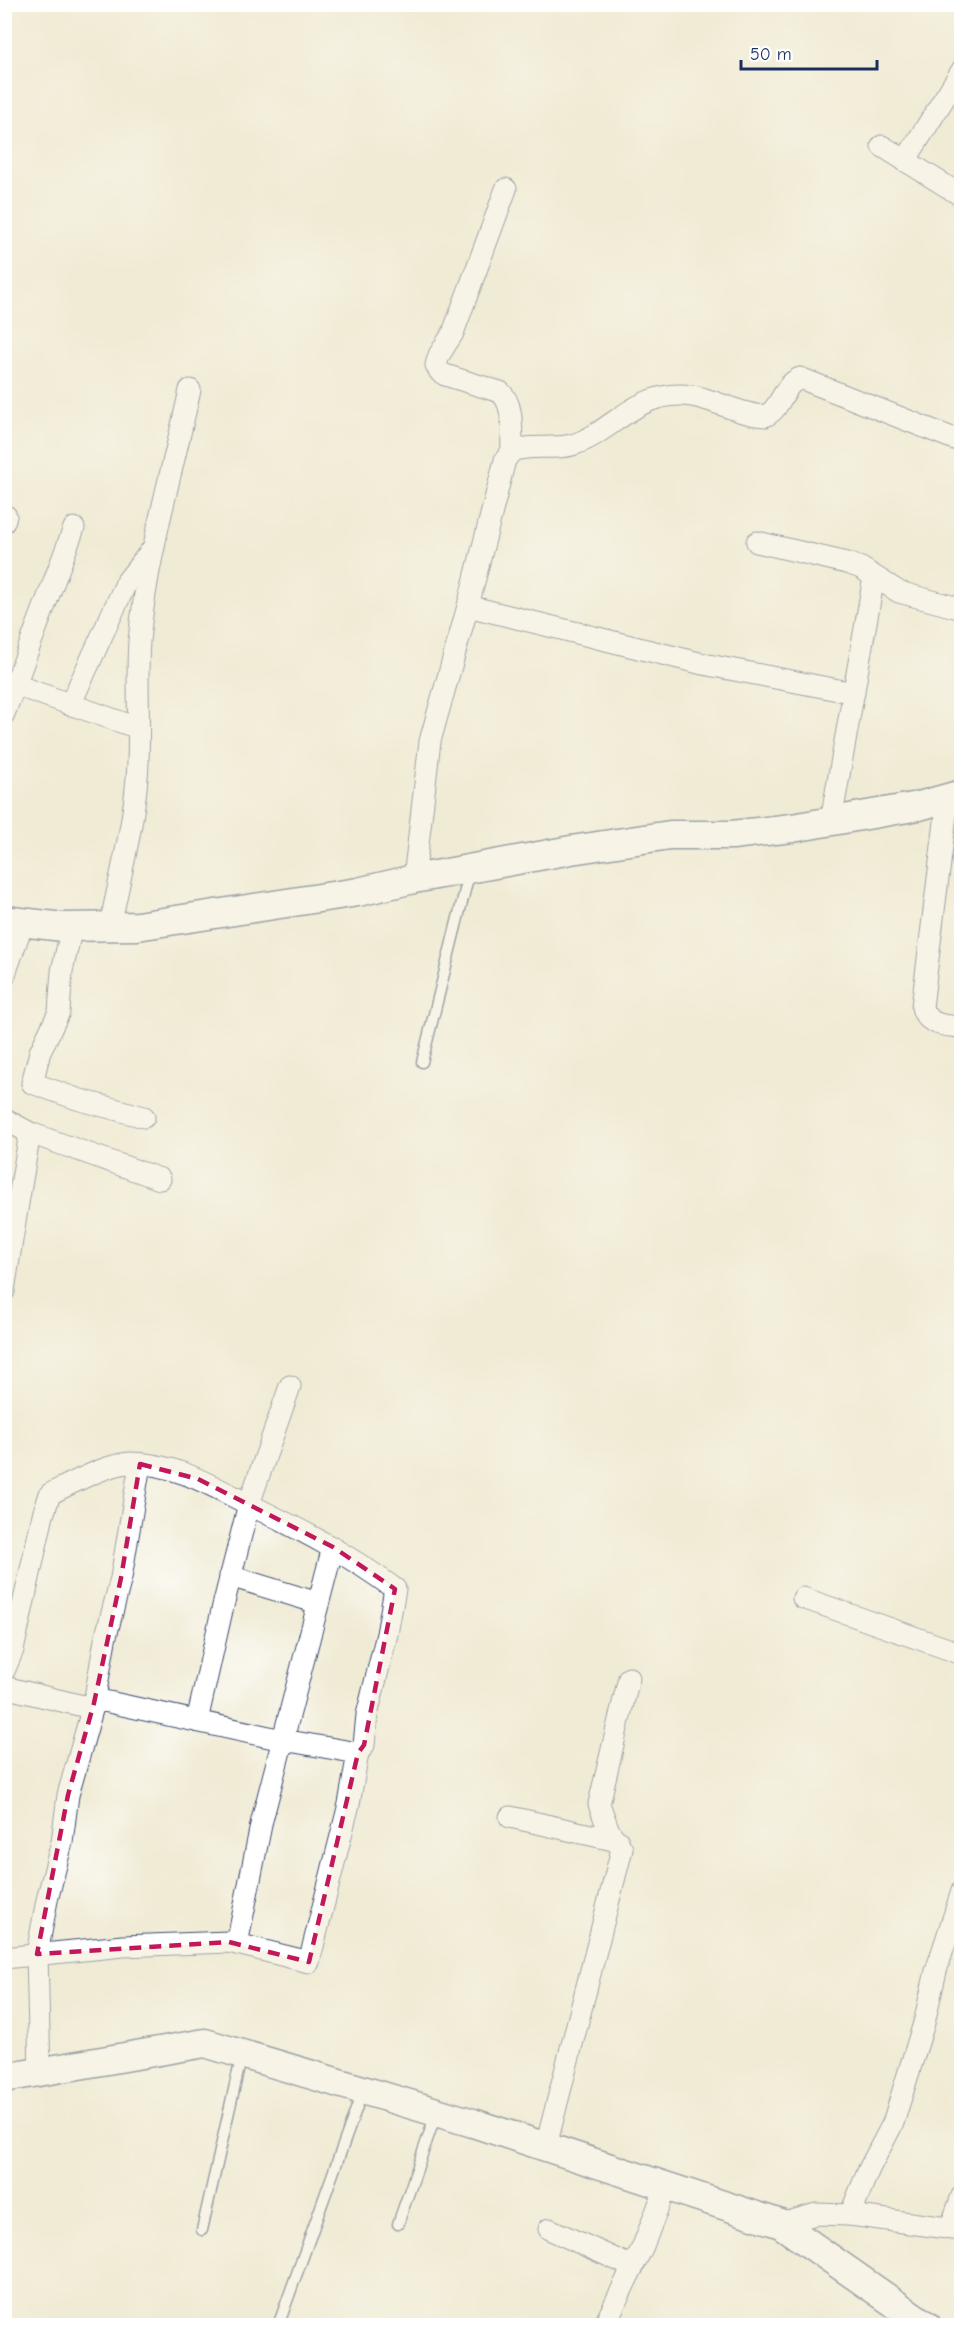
<svg xmlns="http://www.w3.org/2000/svg" width="966" height="2330" viewBox="0 0 966 2330" font-family="'Comic Neue',sans-serif">
  <rect width="100%" height="100%" fill="#fff"/>
  <filter id="ink" filterUnits="userSpaceOnUse"><feTurbulence type="fractalNoise" baseFrequency=".0167" numOctaves="2"/><feDisplacementMap in="SourceGraphic" scale="12" xChannelSelector="R" yChannelSelector="G"/><feConvolveMatrix kernelMatrix="1 2 1 2 8 2 1 2 1" color-interpolation-filters="sRGB"/></filter>
  <filter id="wash" filterUnits="userSpaceOnUse"><feTurbulence type="fractalNoise" baseFrequency=".008" numOctaves="4" result="noise"/><feDisplacementMap in="SourceGraphic" scale="24" xChannelSelector="R" yChannelSelector="G"/><feGaussianBlur stdDeviation="1.35" result="paint"/><feColorMatrix in="noise" values="0 0 0 0 0 0 0 0 0 0 0 0 0 0 0 0 0 1.4 0 .05"/><feComposite in="paint" operator="in"/></filter>
  <g filter="url(#wash)">
    <rect width="100%" height="100%" fill="#f0ebd4"/>
  </g>
  <g filter="url(#ink)">
    <g fill="none" stroke-linecap="round" stroke-linejoin="round">
      <g stroke="#3b4b70" stroke-width="13">
        <g id="lane">
          <polyline points="422,1062 470,870"/>
          <polyline points="398,2224 436,2114"/>
          <polyline points="202,2230 242,2054"/>
          <polyline points="278,2326 363,2090"/>
        </g>
      </g>
      <g stroke="#3b4b70" stroke-width="23">
        <g id="street">
          <polyline points="882,146 962,196"/>
          <polyline points="905,161 962,70"/>
          <path d="M506 189 453 333 439 355 436 365 440 372 445 375 500 392C515 404 511 433 512 451"/>
          <polyline points="4,522 6,516"/>
          <polyline points="757,542 847,563 861,568 899,592 962,609"/>
          <polyline points="468,606 703,664 854,693"/>
          <polyline points="4,681 138,728"/>
          <polyline points="70,705 127,581 154,547"/>
          <polyline points="4,714 74,528"/>
          <path d="M948 798 922 1007C926 1025 946 1026 962 1027"/>
          <polyline points="831,821 874,577"/>
          <path d="M414 879 430 741 468 606 505 460 512 451C531 444 552 450 572 445 610 434 632 395 680 395 710 395 736 415 765 416 782 409 782 385 800 378L962 442"/>
          <path d="M110 926C120 877 133 828 137 778 141 733 136 687 139 641 147 556 172 473 190 390"/>
          <polyline points="72,927 62,971 59,1012 40,1052 32,1083 77,1099 144,1117"/>
          <polyline points="4,977 23,922"/>
          <polyline points="4,1119 30,1133 160,1179"/>
          <path d="M4 1291C12 1238 21 1185 30 1133"/>
          <polyline points="230,1576 318,1603"/>
          <polyline points="803,1598 962,1654"/>
          <path d="M4 1671 13 1650 43 1515 50 1494C70 1484 109 1463 131 1463 175 1463 214 1487 252 1506 303 1531 348 1554 395 1589L387 1634 367 1715 364 1745 358 1753 349 1804 309 1962 229 1942 123 1946 4 1958"/>
          <polyline points="4,1687 83,1706 104,1701 283,1740 358,1753"/>
          <polyline points="197,1721 223,1606 249,1504 290,1386"/>
          <polyline points="510,1817 618,1841"/>
          <polyline points="237,1944 262,1820 333,1547"/>
          <polyline points="40,2073 37,1954 47,1900 62,1842 68,1795 94,1703 105,1640 121,1578 140,1464"/>
          <polyline points="546,2146 622,1849 609,1831 599,1804 629,1678"/>
          <polyline points="850,2215 869,2169 893,2123 924,2023 936,1971 962,1891"/>
          <polyline points="781,2224 816,2214 850,2215 962,2230"/>
          <polyline points="549,2229 633,2267"/>
          <polyline points="950,2229 962,2196"/>
          <polyline points="604,2326 643,2246 666,2186"/>
        </g>
      </g>
      <g stroke="#3b4b70" stroke-width="31">
        <g id="secondary">
          <polyline points="4,920 63,927 137,926 358,892 414,879 571,850 670,835 732,835 792,828 919,806 962,794"/>
          <polyline points="4,2078 205,2043 473,2123 781,2224 927,2326"/>
        </g>
      </g>
      <use href="#lane" stroke="#fff" stroke-width="10"/>
      <use href="#street" stroke="#fff" stroke-width="21"/>
      <use href="#secondary" stroke="#fff" stroke-width="28"/>
    </g>
  </g>
  <path d="M0 0H966V2330H0ZM140 1464 198 1479 333 1547 395 1589 364 1745 358 1753 309 1962 229 1942 37 1954 68 1795 94 1703 121 1578Z" fill="#f0ebd4" fill-opacity=".55" fill-rule="evenodd"/>
  <path fill="none" stroke="#c2185b" stroke-width="4.5" stroke-dasharray="12 8" stroke-linejoin="round" d="M140 1464 198 1479 333 1547 395 1589 364 1745 358 1753 309 1962 229 1942 37 1954 68 1795 94 1703 121 1578Z"/>
  <rect width="966" height="2330" fill="none" stroke="#fff" stroke-width="24"/>
  <path d="M741 60v9h136v-9" fill="none" stroke="#1b2f5e" stroke-width="3"/>
  <text x="750" y="60" font-size="18" fill="#1b2f5e" stroke="#ffffff" stroke-width="4.5" paint-order="stroke">50 m</text>
</svg>
